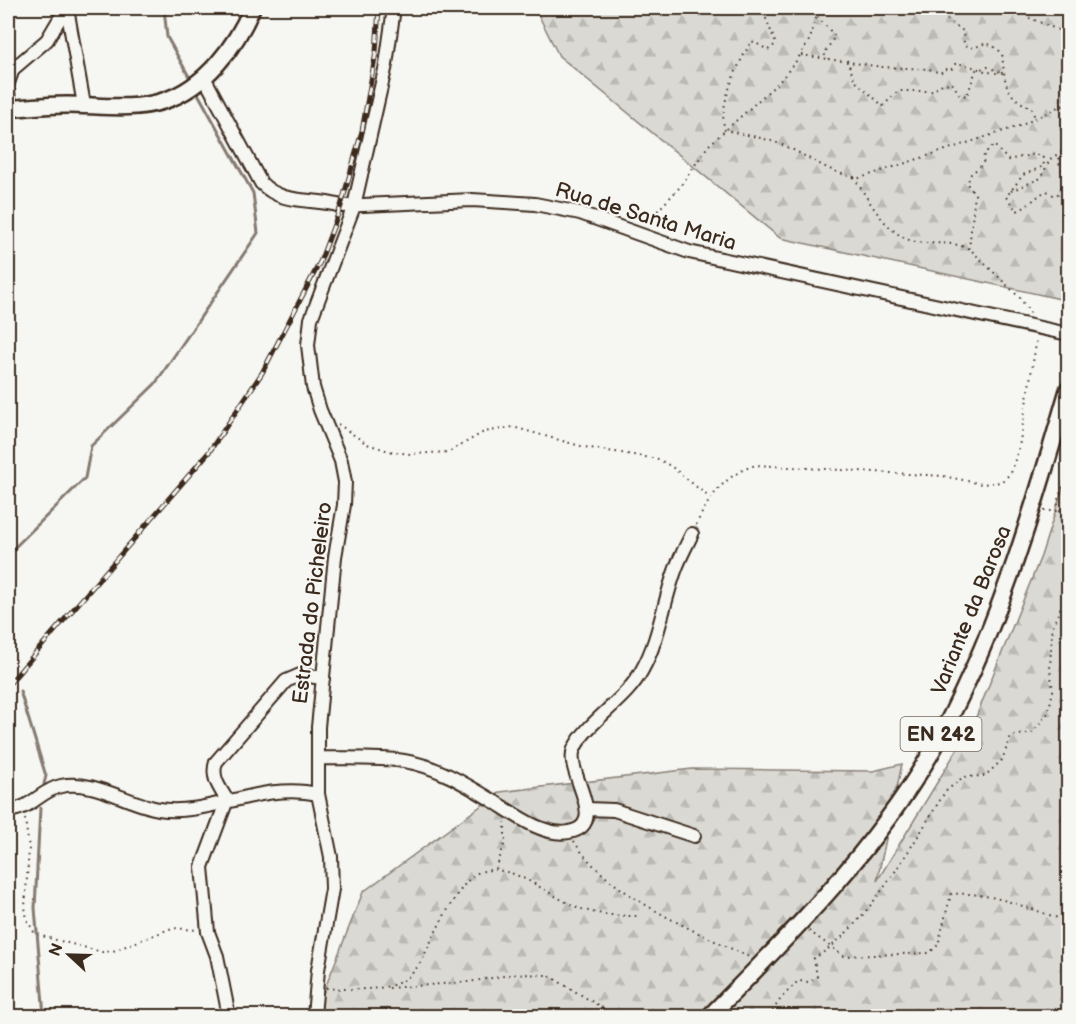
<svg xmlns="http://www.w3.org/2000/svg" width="1076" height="1024" viewBox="0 0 1076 1024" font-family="'Balsamiq Sans',sans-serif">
  <defs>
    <pattern id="forest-firs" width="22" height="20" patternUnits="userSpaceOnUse" patternTransform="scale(1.5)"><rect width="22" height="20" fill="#dad9d3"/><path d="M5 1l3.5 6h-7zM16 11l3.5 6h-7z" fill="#bcbab5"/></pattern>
  </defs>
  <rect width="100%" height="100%" fill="#f6f6f2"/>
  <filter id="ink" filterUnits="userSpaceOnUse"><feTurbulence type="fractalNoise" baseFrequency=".0167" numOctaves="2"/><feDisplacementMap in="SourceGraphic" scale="12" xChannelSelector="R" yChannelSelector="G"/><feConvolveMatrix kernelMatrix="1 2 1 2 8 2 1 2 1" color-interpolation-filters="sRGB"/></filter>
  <g filter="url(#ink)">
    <g fill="url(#forest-firs)" stroke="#8a8278" stroke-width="1.5">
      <polygon points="535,8 1068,8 1068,283 1065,300 780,238 559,56"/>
      <polygon points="1068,472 1068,1016 314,1016 363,892 500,792 692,769 873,771 902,764 877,881 974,722 1041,556"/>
    </g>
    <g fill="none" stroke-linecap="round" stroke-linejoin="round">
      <g stroke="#857a71" stroke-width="3">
        <polyline points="164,8 167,37 192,82"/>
        <polyline points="8,636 14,625 8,554 85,478 91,446 155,384 258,233 253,193 196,90"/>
        <polyline points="20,691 46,776 44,784"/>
        <polyline points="40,808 35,908 44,1016"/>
      </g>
      <g stroke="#3b2a1e" stroke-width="16">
        <g id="minor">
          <polyline points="67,8 84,105"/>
          <path d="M204 77 261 183C283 206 312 197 341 206L472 200 535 204 580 213 689 252 1068 334"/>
          <polyline points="8,83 13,69 47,40 66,8"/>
          <polyline points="8,92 10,108"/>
          <path d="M318 758C346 759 376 757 404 761 437 766 467 785 495 802 514 814 544 837 569 832 611 824 564 772 574 749 588 720 626 701 642 670 659 640 663 604 675 571 679 559 686 546 692 534"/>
          <polyline points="587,809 614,810 694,836"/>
          <path d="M8 810C29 811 41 790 61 786 93 779 128 804 159 809 209 817 261 781 318 794"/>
          <path d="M229 1016 217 956 208 932 202 867 227 800C219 787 211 777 216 762L286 681 300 675 323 678"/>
          <polyline points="314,1016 318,970 332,889 331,857 318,794 318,727 335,557 344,505 345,482 341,461 320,410 313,387 308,345 311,319 354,206 386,65 394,8"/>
        </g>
      </g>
      <g stroke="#3b2a1e" stroke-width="20">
        <g id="major">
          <path d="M8 109C27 107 47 105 67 105 98 105 133 111 163 101 205 88 236 46 252 8"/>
          <path d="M710 1016C790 935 873 853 931 753 995 641 1032 514 1068 390"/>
        </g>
      </g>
      <g stroke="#3b2a1e" stroke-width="2" stroke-dasharray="1.5 4.5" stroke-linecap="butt">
        <path d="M766 8 763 11 776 44 768 50 752 41C739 61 717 107 725 130 745 135 768 138 787 147 811 158 833 175 860 178L1022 125 1068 102"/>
        <path d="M809 8 835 36 824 54 828 59 882 67 929 69 940 73 946 69 951 70 955 64C972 63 982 74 1002 73L1004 77"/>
        <path d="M935 8 934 10 963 31 964 45 975 48C987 40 993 45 1002 53 1005 81 1003 96 1032 108L1035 119"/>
        <polyline points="1023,8 1027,17 1068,34"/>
        <polyline points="801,55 828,59"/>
        <polyline points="847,60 855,81 883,106 898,91 933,91 942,84 952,83 960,95 967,96 976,70 988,67 1000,72"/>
        <polyline points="1062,106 1068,113"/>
        <path d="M854 177C868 199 888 238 917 242 937 245 952 240 971 250L1020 298 1031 314"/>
        <polyline points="1011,191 1041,178 1050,159 1063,151"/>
        <polyline points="645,224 680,187 708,146 779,82 797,60 810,39 819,8"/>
        <path d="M969 249 975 194 967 184 971 174 983 164 984 154 994 145 1008 160 1035 154 1043 158 1044 166 1023 175 1006 197 1017 211C1030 206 1035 196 1047 191L1055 196 1063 190 1068 180 1058 161 1068 139"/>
        <polyline points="338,424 367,444 389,451 410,454 449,452 484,432 513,427 584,447 658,459 672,467 709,497"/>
        <polyline points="1044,511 1060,511 1068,517"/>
        <polyline points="1060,511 1057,502 1068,473"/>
        <path d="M696 525C709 497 725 474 756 465L943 476 982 484 1001 482 1011 473 1019 447 1037 338"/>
        <polyline points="25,819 29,848 25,907 27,920 34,932 45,937 102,952 113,951 172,928 197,930"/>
        <path d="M574 841C607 895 693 930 749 957"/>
        <polyline points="496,869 505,842 505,822"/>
        <path d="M809 931 844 956 929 953 938 945 951 894C993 891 1030 910 1068 921"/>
        <path d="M326 988C436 996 408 965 458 894 463 886 471 875 480 872 511 862 545 893 572 905 593 915 616 916 639 916"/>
        <polyline points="389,988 468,982 516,974 548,975 616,1016"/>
        <path d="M762 1016 771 1013 782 997 798 981 809 982 817 977 814 958C865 930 914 842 945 792L963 777 985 776 1002 760 1011 736 1032 733 1048 713 1053 691 1050 669 1052 628 1068 590"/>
      </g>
      <use href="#minor" stroke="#f6f6f2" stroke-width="12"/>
      <use href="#major" stroke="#f6f6f2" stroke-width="15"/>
      <g stroke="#3b2a1e" stroke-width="5">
        <polyline id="rail" points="8,685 209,452 262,373 320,262 341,206 362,131 376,52 379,8"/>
      </g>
      <use href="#rail" stroke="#f6f6f2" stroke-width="3" stroke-dasharray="9" stroke-linecap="butt"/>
    </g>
  </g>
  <g text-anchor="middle" stroke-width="4.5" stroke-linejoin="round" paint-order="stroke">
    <rect fill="#f6f6f2" stroke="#73675e" stroke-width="1.5" x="900.5" y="717" width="81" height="34" rx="4.5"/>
    <g font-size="20" font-weight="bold" fill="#3b2a1e">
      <text x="941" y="741">EN 242</text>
    </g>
    <g font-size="21" fill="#3b2a1e" stroke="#f6f6f2">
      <text transform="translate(646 216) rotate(17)" y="7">Rua de Santa Maria</text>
      <text transform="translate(312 603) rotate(-83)" y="7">Estrada do Picheleiro</text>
      <text transform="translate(971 610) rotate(-68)" y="7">Variante da Barosa</text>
    </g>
  </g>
  <rect width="1076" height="1024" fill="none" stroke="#f6f6f2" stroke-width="30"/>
  <rect x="15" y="15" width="1046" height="994" fill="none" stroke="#3b2a1e" stroke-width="2" filter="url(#ink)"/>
  <g transform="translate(69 955) rotate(292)" stroke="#f6f6f2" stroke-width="4.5" paint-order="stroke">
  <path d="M0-4.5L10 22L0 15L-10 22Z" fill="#3b2a1e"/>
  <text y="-9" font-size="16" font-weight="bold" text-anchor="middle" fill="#3b2a1e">N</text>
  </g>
</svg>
